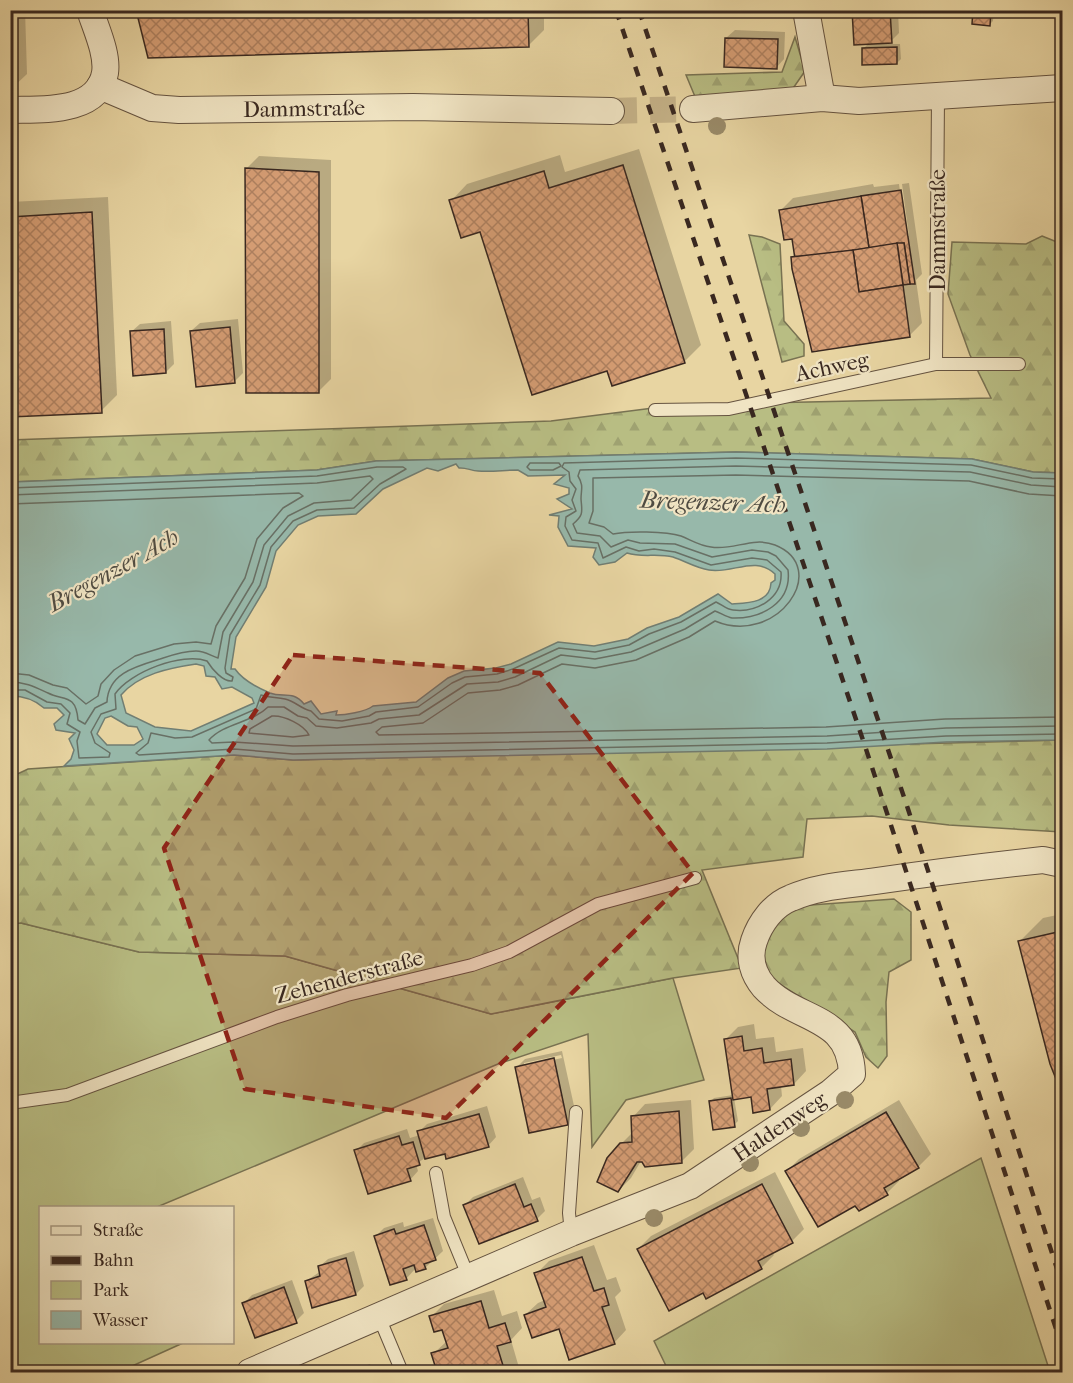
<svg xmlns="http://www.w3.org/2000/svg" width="1073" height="1383" viewBox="0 0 1073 1383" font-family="'IM FELL French Canon',serif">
  <defs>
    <pattern id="forest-firs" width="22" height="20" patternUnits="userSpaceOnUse" patternTransform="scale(1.5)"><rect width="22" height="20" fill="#b8bd83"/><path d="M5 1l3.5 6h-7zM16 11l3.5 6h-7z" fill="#9fa271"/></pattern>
    <pattern id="building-cross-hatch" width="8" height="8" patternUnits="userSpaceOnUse" patternTransform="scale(1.5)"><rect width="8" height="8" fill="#d59d74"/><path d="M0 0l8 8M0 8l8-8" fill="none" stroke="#ae805f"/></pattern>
  </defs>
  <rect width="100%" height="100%" fill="#e8d5a2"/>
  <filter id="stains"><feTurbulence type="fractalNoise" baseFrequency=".00333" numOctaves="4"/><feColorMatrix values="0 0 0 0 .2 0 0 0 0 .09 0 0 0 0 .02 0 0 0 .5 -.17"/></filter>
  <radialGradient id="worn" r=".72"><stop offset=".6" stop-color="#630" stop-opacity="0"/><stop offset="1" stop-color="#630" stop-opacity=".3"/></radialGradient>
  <g fill="#b8bd83" stroke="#787252" stroke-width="1.5">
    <polygon points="21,923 139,952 285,956 491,1014 673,978 704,1080 626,1100 592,1147 588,1034 498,1064 157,1207 40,1208 40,1342 183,1343 119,1372 11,1372 11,924"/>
    <polygon points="981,1158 1050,1372 669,1372 654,1341"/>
  </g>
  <g fill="url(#forest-firs)" stroke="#787252" stroke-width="1.5">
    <polygon points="795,37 805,71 787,97 696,99 686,75 782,72"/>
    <polygon points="749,235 762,237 780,244 784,321 804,344 804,356 782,362"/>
    <polygon points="1042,236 1062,244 1062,473 1033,472 972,459 736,452 376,461 317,470 11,482 10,440 551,421 677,405 991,398 970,355 948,294 952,242 1026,244"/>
    <polygon points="1062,740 1062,832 949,825 872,816 807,819 803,857 702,870 742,968 673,978 491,1014 285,956 139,952 21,923 11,924 11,777 28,769 234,755 293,760"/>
    <polygon points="894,899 911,912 911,960 889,972 886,1002 887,1056 878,1068 866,1057 855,1032 770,978 763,964 762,946 775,925 797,906"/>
  </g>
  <path fill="#97b8aa" stroke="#717e73" stroke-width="1.5" fill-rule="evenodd" d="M736 452 972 459 1033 472 1062 473V740L946 742 827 749 293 760 234 755 64 766 71 759 74 750 69 739 75 733 56 730 54 724 64 715 57 708H44C34 699 24 696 11 696V482L317 470 376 461ZM456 464 459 468C466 467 471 471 478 471 493 472 504 470 518 470L528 476 565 475 554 484 569 488V494L557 499 572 509 549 515 559 516 558 527 568 546 596 548 593 557 599 565 615 562 627 553C642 558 657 553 673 557 685 561 696 568 709 570 733 574 755 555 775 574V580L771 583C770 603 748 603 732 604L718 594 679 617 647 628 628 639 594 646 558 642 511 664 496 668 464 671 448 678 416 702 373 706C365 712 345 715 336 715L337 711 321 714 311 701 304 704C293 690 283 698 270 693 258 688 242 679 235 669H231L236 637 266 587 276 551 298 525 318 516 356 514 383 489 427 468 438 471ZM196 664 204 666 206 676 215 677 222 689 232 687 252 698 254 703 191 731 155 727 126 713 121 695C139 674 169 668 196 664ZM111 716 128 726 137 727 143 739 134 745H107L97 734 105 718Z"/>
  <g fill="#0003" fill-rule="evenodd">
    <polygon points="10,10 25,10 27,74 10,90"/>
    <polygon points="138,10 544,10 544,30 528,46"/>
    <polygon points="854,10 898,10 899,33 888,44 900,44 901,59 897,63 863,49 869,43"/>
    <polygon points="975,10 994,10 993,21 989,25"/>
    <polygon points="735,30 785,32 784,59 776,68 726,38"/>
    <polygon points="639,149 701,345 684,362 608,370 451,201 467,184 560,155 565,172"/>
    <polygon points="259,156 331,160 331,379 318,392 247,168"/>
    <polygon points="909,183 922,274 916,280 922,323 909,336 793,258 796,255 793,237 781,210 793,198 873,184 874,187 899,184 906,236 909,236 902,184"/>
    <polygon points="108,197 117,395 101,411 10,415 10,202"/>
    <polygon points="238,319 243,373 235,381 191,331 200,323"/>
    <polygon points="171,321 174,364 166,372 131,332 140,324"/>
    <polygon points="1062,914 1062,1091 1051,1064 1020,941 1043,918"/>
    <polygon points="754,1024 756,1039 774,1037 776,1052 803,1048 806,1071 794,1084 781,1086 782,1096 770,1109 752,1095 734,1098 738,1121 734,1125 710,1102 714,1098 733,1095 726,1039 738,1027"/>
    <path d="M562 1051 576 1115 568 1124 517 1067 525 1059ZM561 1055 562 1058 524 1066V1063Z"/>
    <polygon points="691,1100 694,1149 682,1161 641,1161 631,1178 618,1191 621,1144 633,1132 633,1117 645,1104"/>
    <polygon points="899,1100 931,1154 918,1167 898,1179 899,1181 887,1193 856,1204 787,1171 799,1159"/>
    <polygon points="487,1106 496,1137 488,1146 425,1158 416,1164 418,1171 410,1180 356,1151 364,1143 407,1129 410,1138 420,1135 419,1132 427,1124"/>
    <polygon points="775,1172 804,1229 792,1241 772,1252 774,1255 761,1268 638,1249 651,1236"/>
    <polygon points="523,1177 532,1200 540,1197 545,1211 537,1219 465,1205 473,1197"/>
    <polygon points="433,1218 443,1251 425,1268 416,1268 406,1279 376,1236 384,1228 403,1222 404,1227"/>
    <polygon points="594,1245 607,1280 616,1277 621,1291 615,1297 626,1330 614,1343 525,1315 538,1303 545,1300 536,1274 549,1261"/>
    <polygon points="354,1251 364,1286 356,1294 306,1281 321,1271 319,1267 328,1259"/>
    <polygon points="292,1280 304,1313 296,1321 244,1303 252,1295"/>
    <polygon points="494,1290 502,1316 517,1311 522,1328 511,1340 520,1371 462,1372 461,1369 439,1372 433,1354 447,1341 443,1328 431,1317 444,1304"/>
    <polygon points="370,1364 373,1372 347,1372"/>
  </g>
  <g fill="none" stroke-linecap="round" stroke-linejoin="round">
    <g stroke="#687065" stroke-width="1.5">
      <polygon points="530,463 559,463 561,466 553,470 530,470 527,467"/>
      <path d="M1062 479 1032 478 971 465 736 458 564 463 562 467 569 472 570 481 576 489 572 500 576 511 566 517 565 526 572 540 598 543 603 558 626 547 639 551 654 549 675 552 711 565 752 558 767 560 781 572C783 598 757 613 733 610 727 610 721 604 716 602L681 622 649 634 629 645 595 652 559 648 513 669 497 674 465 677 452 683 418 707 376 712 369 716 342 721 319 719 311 711C301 709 295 701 285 699 276 697 270 698 261 695L256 709 192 737 175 738 151 733 148 743 136 753 139 755 234 749 293 754 827 743 946 736 1062 734"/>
      <path d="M1062 487 1031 485 970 472 736 466 580 470 578 476C584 486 581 489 581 499 582 512 584 515 573 524L577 533 600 536 611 547 628 540 640 543 675 544 712 557 752 550 768 552 776 556 788 570C792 603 761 619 732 618 726 617 721 613 715 611L685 629 631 652 595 659 561 655 515 677 498 682 467 684 419 715 379 719 371 723 337 728 316 726 307 718 298 716 284 707H268C252 723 224 723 209 740L212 743 234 742 293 746 827 736 946 728 1062 726"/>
      <path d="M10 488 317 476 377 467H403L406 469 380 484 354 508 317 510 293 521 271 547 260 585 230 635 225 668 226 673 233 677 232 681C223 682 212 669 207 661 182 652 130 672 115 694L116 709 101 714 91 732 95 743 110 753 109 757 79 758 77 741 80 732 67 724 70 713 61 704 47 702 25 690H10"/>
      <path d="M10 495 317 483 370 476 373 479 351 500 314 503 288 516 264 545 253 582 223 632 218 658C211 656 205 651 196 651 183 651 172 655 160 659 137 666 108 673 107 702L95 708 85 724 78 720C76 693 63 701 48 693 35 687 26 682 10 682"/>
      <path d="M1062 496 1029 494 969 481 736 475 593 478V511L589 523 604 527 613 534C627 531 666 531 681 536 691 540 700 546 711 547 733 551 753 536 775 545 832 568 777 647 715 621L689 637 636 660 595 668 562 664 518 685 500 690 468 693 423 723 382 727 376 732 379 735 826 727 945 719 1062 717"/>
      <polyline points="10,504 299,493 303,496 283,508 257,539 245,578 216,626 211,644 196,642 174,644 135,656 114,670 101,684 98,696 86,704 67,688 53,685 29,675 10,673"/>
      <path d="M272 716C284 715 304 725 309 735L293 737 249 733 250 729Z"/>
    </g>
  </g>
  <g fill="url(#building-cross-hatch)" stroke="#392820" stroke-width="1.5">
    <polygon points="136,10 528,10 529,47 148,58"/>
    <polygon points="852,10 890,10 892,43 854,45"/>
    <polygon points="973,10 991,10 990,26 972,24"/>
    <polygon points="725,38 778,39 777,69 724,67"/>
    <polygon points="897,47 897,64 862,65 862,48"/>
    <polygon points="623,165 685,363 612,386 607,371 532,395 480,232 461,238 449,200 544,171 549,188"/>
    <polygon points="245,168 319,172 319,393 246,393"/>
    <polygon points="901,190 915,284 910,284 904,243 869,248 861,196"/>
    <polygon points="861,196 869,248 795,259 792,239 784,240 779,210"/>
    <polygon points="92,212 102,413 10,417 10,217"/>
    <polygon points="897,243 904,243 910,284 903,285"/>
    <polygon points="897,243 903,285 859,292 853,250"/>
    <polygon points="853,250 859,292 903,285 910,337 812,352 792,269 791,257"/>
    <polygon points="230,327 235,383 196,387 190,331"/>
    <polygon points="164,329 166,373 133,376 130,331"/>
    <polygon points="1062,931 1062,1094 1050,1064 1018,941"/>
    <polygon points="742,1036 744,1051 762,1048 764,1063 791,1059 794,1085 767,1089 770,1110 753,1113 751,1097 733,1100 724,1039"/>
    <polygon points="554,1058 568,1125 529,1133 515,1067"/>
    <polygon points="731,1098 735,1127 713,1130 709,1101"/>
    <polygon points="679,1111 682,1163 645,1167 642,1162 637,1162 618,1192 597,1182 607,1158 620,1143 632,1142 631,1116"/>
    <polygon points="886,1112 919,1168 884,1188 888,1195 859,1211 855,1206 818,1227 785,1171"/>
    <polygon points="479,1114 489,1147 446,1159 445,1154 425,1159 417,1131"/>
    <polygon points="399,1136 402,1145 413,1142 420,1165 407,1169 411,1181 368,1194 354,1150"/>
    <polygon points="515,1184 524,1207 531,1204 538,1221 479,1244 463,1205"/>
    <polygon points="762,1184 793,1243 758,1261 762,1269 706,1299 703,1293 669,1311 637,1249"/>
    <polygon points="424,1225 436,1260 424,1264 426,1269 416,1272 414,1265 403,1269 407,1280 390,1285 374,1236 394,1229 396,1234"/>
    <polygon points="582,1257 594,1291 604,1288 609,1305 602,1307 615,1344 569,1360 559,1329 532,1338 524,1315 546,1307 534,1273"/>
    <polygon points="346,1258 356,1295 312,1308 305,1281 320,1276 318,1266"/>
    <polygon points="284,1287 297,1323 255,1338 242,1303"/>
    <polygon points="481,1301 489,1328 505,1323 511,1342 497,1346 505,1372 437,1372 431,1353 448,1348 442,1330 434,1332 429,1316"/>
  </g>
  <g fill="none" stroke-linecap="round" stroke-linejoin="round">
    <polyline stroke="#c5b288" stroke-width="26" stroke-dasharray="26 13" stroke-linecap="butt" points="611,111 693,109"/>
    <g stroke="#655340" stroke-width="14">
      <g id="lane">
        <polyline points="936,364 938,96"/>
        <polyline points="655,410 729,409 936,364 1019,364"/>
        <polyline points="10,1103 67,1095 277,1017 347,995 472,965 509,952 598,904 695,878"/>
        <polyline points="436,1173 444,1217 469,1278"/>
        <polyline points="571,1233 569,1213 576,1112"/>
        <polyline points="379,1317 402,1372"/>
      </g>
    </g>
    <g stroke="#655340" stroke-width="28">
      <g id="street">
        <polyline points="806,10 822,98"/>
        <polyline points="100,86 152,108 179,110 413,107 611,111"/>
        <polyline points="693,109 822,98 859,101 1062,88"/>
        <path d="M10 110C41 109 98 114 105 73 108 54 96 29 90 10"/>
        <path d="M250 1372 571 1233 690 1186 830 1093 852 1074C850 1014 796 1022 764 987 753 974 748 958 754 941 760 923 773 905 791 898 818 886 848 885 876 881 931 873 987 866 1043 860L1062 864"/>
      </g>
    </g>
    <use href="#lane" stroke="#f0e4c3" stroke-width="12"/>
    <use href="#street" stroke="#f0e4c3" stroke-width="26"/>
    <g stroke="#392820" stroke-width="4.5" stroke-dasharray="10 10" stroke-linecap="butt">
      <polyline points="616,10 865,746 1062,1347"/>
      <polyline points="639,10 908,809 1062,1284"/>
    </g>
  </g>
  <g fill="#998a68">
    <circle cx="717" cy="126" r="9"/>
    <circle cx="845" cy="1100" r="9"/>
    <circle cx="801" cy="1128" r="9"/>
    <circle cx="750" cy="1163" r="9"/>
    <circle cx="654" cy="1218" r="9"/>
  </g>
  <path fill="#8f2418" fill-opacity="0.2" stroke="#8f2418" stroke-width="4.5" stroke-dasharray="12 8" stroke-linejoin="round" d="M293 655 540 673 693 873 446 1118 245 1089 164 848Z"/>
  <g text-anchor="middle" stroke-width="4.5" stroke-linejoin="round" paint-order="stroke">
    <g font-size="22" fill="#392820" stroke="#f0e4c3">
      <text transform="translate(304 108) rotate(-1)" y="8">Dammstraße</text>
      <text transform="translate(937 230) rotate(-90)" y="8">Dammstraße</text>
      <text transform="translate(832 366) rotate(-12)" y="8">Achweg</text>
      <text transform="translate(349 976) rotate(-15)" y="8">Zehenderstraße</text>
      <text transform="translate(779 1126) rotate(-34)" y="8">Haldenweg</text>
    </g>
    <g font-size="24" font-style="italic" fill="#504c42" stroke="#f0e4c3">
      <text transform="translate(713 502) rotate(2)" y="8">Bregenzer Ach</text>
      <text transform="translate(113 570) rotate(-29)" y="8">Bregenzer Ach</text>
    </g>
  </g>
  <rect width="1073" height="1383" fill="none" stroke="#e8d5a2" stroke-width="36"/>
  <rect x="12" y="12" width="1049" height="1359" fill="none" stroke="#392820" stroke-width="3"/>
  <rect x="18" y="18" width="1037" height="1347" fill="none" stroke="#392820" stroke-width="1.5"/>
  <rect x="39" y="1206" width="195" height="138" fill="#f0e4c3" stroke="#a79982" stroke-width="1.5"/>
  <rect x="51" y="1226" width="30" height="9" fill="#f0e4c3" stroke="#a79982" stroke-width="1.5"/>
  <text x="93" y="1236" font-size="18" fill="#392820">Straße</text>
  <rect x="51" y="1256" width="30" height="9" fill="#392820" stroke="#a79982" stroke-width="1.5"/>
  <text x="93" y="1266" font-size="18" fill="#392820">Bahn</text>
  <rect x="51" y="1281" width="30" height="18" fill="#b8bd83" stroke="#a79982" stroke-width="1.5"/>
  <text x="93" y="1296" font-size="18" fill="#392820">Park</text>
  <rect x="51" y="1311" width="30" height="18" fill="#97b8aa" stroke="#a79982" stroke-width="1.5"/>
  <text x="93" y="1326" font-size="18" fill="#392820">Wasser</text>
  <rect width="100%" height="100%" filter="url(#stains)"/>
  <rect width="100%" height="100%" fill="url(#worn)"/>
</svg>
